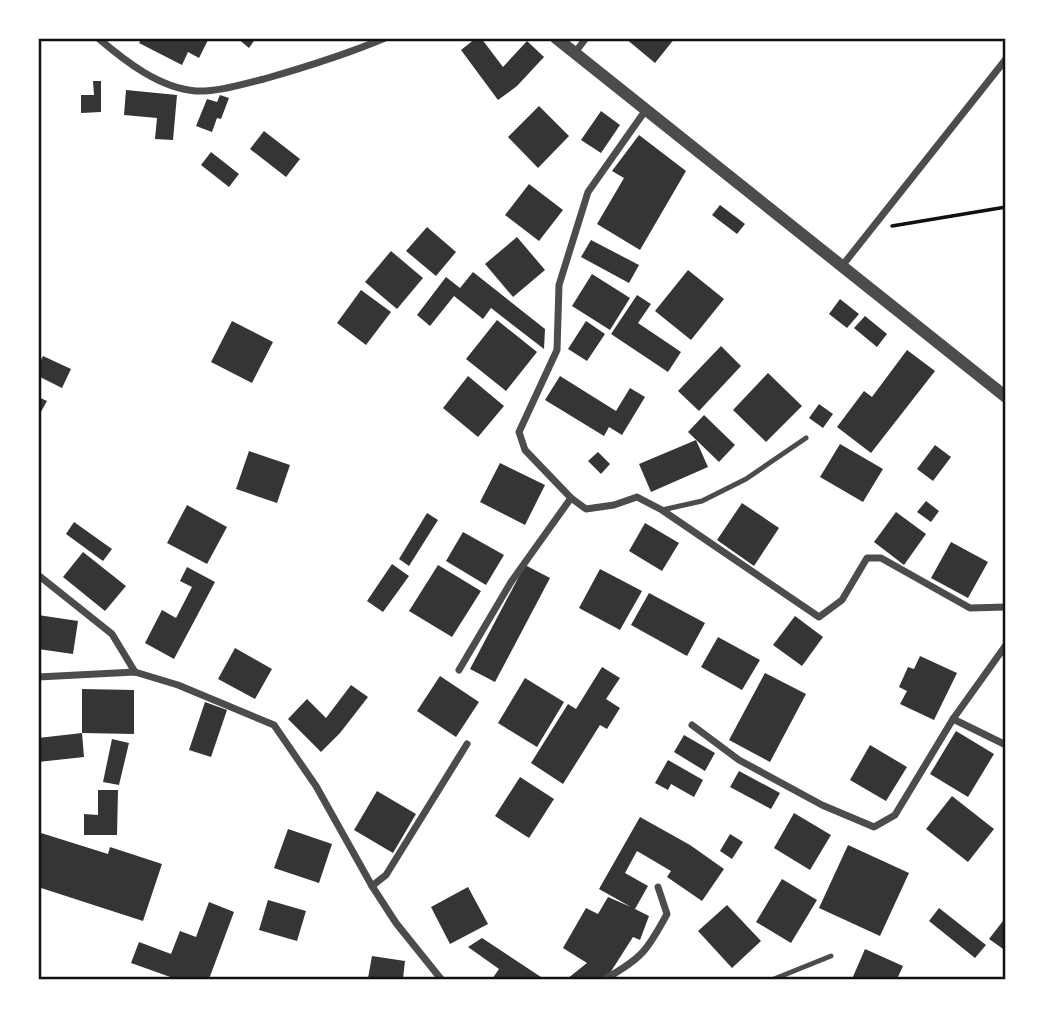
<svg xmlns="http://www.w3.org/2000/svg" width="1044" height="1018" viewBox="0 0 1044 1018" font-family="'Exo 2',sans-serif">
  <rect width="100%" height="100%" fill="#fff"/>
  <g fill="#353535">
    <polygon points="142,38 209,38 199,58 188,52 182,65 139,43"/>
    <polygon points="237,38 256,38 249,48"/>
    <polygon points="476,38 481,38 503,67 527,41 544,57 517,86 498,100 461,50"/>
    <polygon points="625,38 675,38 655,63"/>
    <polygon points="93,81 101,81 101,112 81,113 81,95 94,95"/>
    <polygon points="126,90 177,95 173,140 155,139 157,118 124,115"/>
    <polygon points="220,95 229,98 221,119 217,118 212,132 196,126 207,99 217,102"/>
    <polygon points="539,106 569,136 538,168 508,137"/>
    <polygon points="601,111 620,125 601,153 581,140"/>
    <polygon points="264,131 300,159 286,177 250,149"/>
    <polygon points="639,135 686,171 640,250 597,224 624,178 612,171"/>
    <polygon points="211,152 239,174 229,187 201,165"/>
    <polygon points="529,184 563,210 539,241 505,215"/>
    <polygon points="720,205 745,224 737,234 712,215"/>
    <polygon points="427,227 456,252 436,276 406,251"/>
    <polygon points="517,237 545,270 513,297 485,264"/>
    <polygon points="591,240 639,265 629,283 581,257"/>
    <polygon points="391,251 423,278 397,309 365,282"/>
    <polygon points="688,270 724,299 691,340 655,311"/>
    <polygon points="473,272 545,329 544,349 491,308 483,319 454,296 430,326 417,315 446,277 460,288"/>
    <polygon points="592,274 630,298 610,330 572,306"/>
    <polygon points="361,290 391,312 366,345 337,323"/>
    <polygon points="637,295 651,304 638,323 681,352 668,372 611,334"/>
    <polygon points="840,299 859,314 847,328 829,314"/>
    <polygon points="865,316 887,334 877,347 854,328"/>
    <polygon points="497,320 537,352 506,391 466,359"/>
    <polygon points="232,321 273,342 252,383 211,362"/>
    <polygon points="586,321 605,334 587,361 568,349"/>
    <polygon points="721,346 741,366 699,411 678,391"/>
    <polygon points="907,350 935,371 871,453 837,427 864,391 872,397"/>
    <polygon points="43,356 71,369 62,388 38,376 38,365"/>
    <polygon points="768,373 802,406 766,442 733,410"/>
    <polygon points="468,376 504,406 478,437 443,408"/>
    <polygon points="560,376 616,411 630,388 645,397 622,435 609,427 604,436 545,400"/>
    <polygon points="38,397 47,401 38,417"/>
    <polygon points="819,404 833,414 823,428 809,418"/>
    <polygon points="704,415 735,445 719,462 688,432"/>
    <polygon points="696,440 708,467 651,492 639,464"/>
    <polygon points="840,444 883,469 863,502 820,477"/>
    <polygon points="935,445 951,457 933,481 917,469"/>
    <polygon points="249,451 290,465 277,503 236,489"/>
    <polygon points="598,452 610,464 601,474 588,461"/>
    <polygon points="500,463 545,485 525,525 480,502"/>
    <polygon points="926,501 939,511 931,522 917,512"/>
    <polygon points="742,503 779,528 754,566 717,540"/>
    <polygon points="187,505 227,527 207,564 167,543"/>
    <polygon points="896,512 926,534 904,565 874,542"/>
    <polygon points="427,513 438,520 409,566 399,559"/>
    <polygon points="74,522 112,549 103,561 66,534"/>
    <polygon points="645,523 679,543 662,571 629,551"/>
    <polygon points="463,532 504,555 486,585 446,561"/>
    <polygon points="951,542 988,562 968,598 931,578"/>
    <polygon points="83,552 126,586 105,611 63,577"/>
    <polygon points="392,564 409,576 383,612 367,601"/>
    <polygon points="438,565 481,591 452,637 409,611"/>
    <polygon points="525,565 550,578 495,682 470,669"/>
    <polygon points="187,567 215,582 174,659 145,643 162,610 176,618 192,587 180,581"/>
    <polygon points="600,569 642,591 620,630 579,608"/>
    <polygon points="649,593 705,623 687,656 631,625"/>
    <polygon points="38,615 78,621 73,654 38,649"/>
    <polygon points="795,616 823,637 802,666 773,645"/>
    <polygon points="718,637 760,660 742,690 701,667"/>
    <polygon points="235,648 272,669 255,699 218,679"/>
    <polygon points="920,656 957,673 934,720 900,704 907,691 899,687 908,667 914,669"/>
    <polygon points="602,667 620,678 606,699 620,708 607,729 600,725 563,784 531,763 568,704 576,709"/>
    <polygon points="765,673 806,694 770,762 729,740"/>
    <polygon points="440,676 479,702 456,737 417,711"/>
    <polygon points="525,678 564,702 537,747 498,723"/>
    <polygon points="351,685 368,697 340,733 321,752 288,719 307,699 326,718"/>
    <polygon points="82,689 134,690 134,734 82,733"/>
    <polygon points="205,702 227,710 211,757 189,750"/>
    <polygon points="956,731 994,754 968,797 930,774"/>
    <polygon points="82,733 84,757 38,762 38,738"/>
    <polygon points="684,735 715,753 705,771 674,752"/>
    <polygon points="112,739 129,743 119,785 103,782"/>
    <polygon points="870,745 907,767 886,801 850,780"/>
    <polygon points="668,760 703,780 694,797 671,784 668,790 655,783"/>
    <polygon points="739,771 780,793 771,809 730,787"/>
    <polygon points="520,777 554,799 529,838 495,816"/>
    <polygon points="98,790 118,790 117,835 84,835 84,814 98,815"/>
    <polygon points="377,791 416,814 393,853 354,830"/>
    <polygon points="952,796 994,829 968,862 926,829"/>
    <polygon points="794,813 831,835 810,870 774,848"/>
    <polygon points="640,817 690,845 724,869 702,901 667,877 671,871 637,851 625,873 648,886 635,909 649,916 640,940 633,937 610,973 599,979 567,979 587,963 563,948 586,908 598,914 608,897 631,907 599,889"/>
    <polygon points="288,829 332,844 319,883 274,868"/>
    <polygon points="38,832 108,854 110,847 162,864 143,921 38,887"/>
    <polygon points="730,834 743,842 732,859 720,851"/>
    <polygon points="848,845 909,873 880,936 819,908"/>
    <polygon points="782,879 817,900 791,943 756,922"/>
    <polygon points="468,887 488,924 450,944 431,907"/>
    <polygon points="268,900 306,911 297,941 259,930"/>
    <polygon points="209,902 234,912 209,979 176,979 131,963 139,942 171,954 180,931 196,937"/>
    <polygon points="727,905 761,941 732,968 698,931"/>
    <polygon points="939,908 986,945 975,958 929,921"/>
    <polygon points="1006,917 1006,951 989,939"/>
    <polygon points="482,938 541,977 539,979 492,979 499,969 468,947"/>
    <polygon points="865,949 903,966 897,979 852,979"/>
    <polygon points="372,956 405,961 403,979 368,978"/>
  </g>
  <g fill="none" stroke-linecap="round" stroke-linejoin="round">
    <polyline stroke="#111" stroke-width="3.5" points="892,226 1006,207"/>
    <g stroke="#4c4c4c" stroke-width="5">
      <polyline points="662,510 702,501 746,479 806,438"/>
      <polyline points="774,979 831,956"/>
    </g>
    <g stroke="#4c4c4c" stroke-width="7">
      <path d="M98 38C125 61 159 88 196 91 218 92 243 84 264 79 306 67 345 55 385 38"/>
      <polyline points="574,54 586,38"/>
      <polyline points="645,111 588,192 559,285 557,350 519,432 525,450 571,498 586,509 614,505 637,497 662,510 819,617 842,600 867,558 881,558 970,608 1006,607"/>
      <polyline points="842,266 1006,59"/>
      <polyline points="38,575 112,634 135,672"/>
      <polyline points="459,670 511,582 571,498"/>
      <polyline points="38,677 135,672 178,685 274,725 316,786 372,886 396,923 441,979"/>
      <polyline points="953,719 1006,745"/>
      <polyline points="692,725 739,760 822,805 874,827 895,815 953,719 1006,645"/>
      <polyline points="372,886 386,875 467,744"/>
      <path d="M605 979C642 958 647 951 667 914L658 887"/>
    </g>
    <polyline stroke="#4c4c4c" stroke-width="12" points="556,38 1006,397"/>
  </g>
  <rect width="1044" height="1018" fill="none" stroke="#ffffff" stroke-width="80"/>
  <rect x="40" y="40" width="964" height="938" fill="none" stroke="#111" stroke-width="2.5"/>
</svg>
